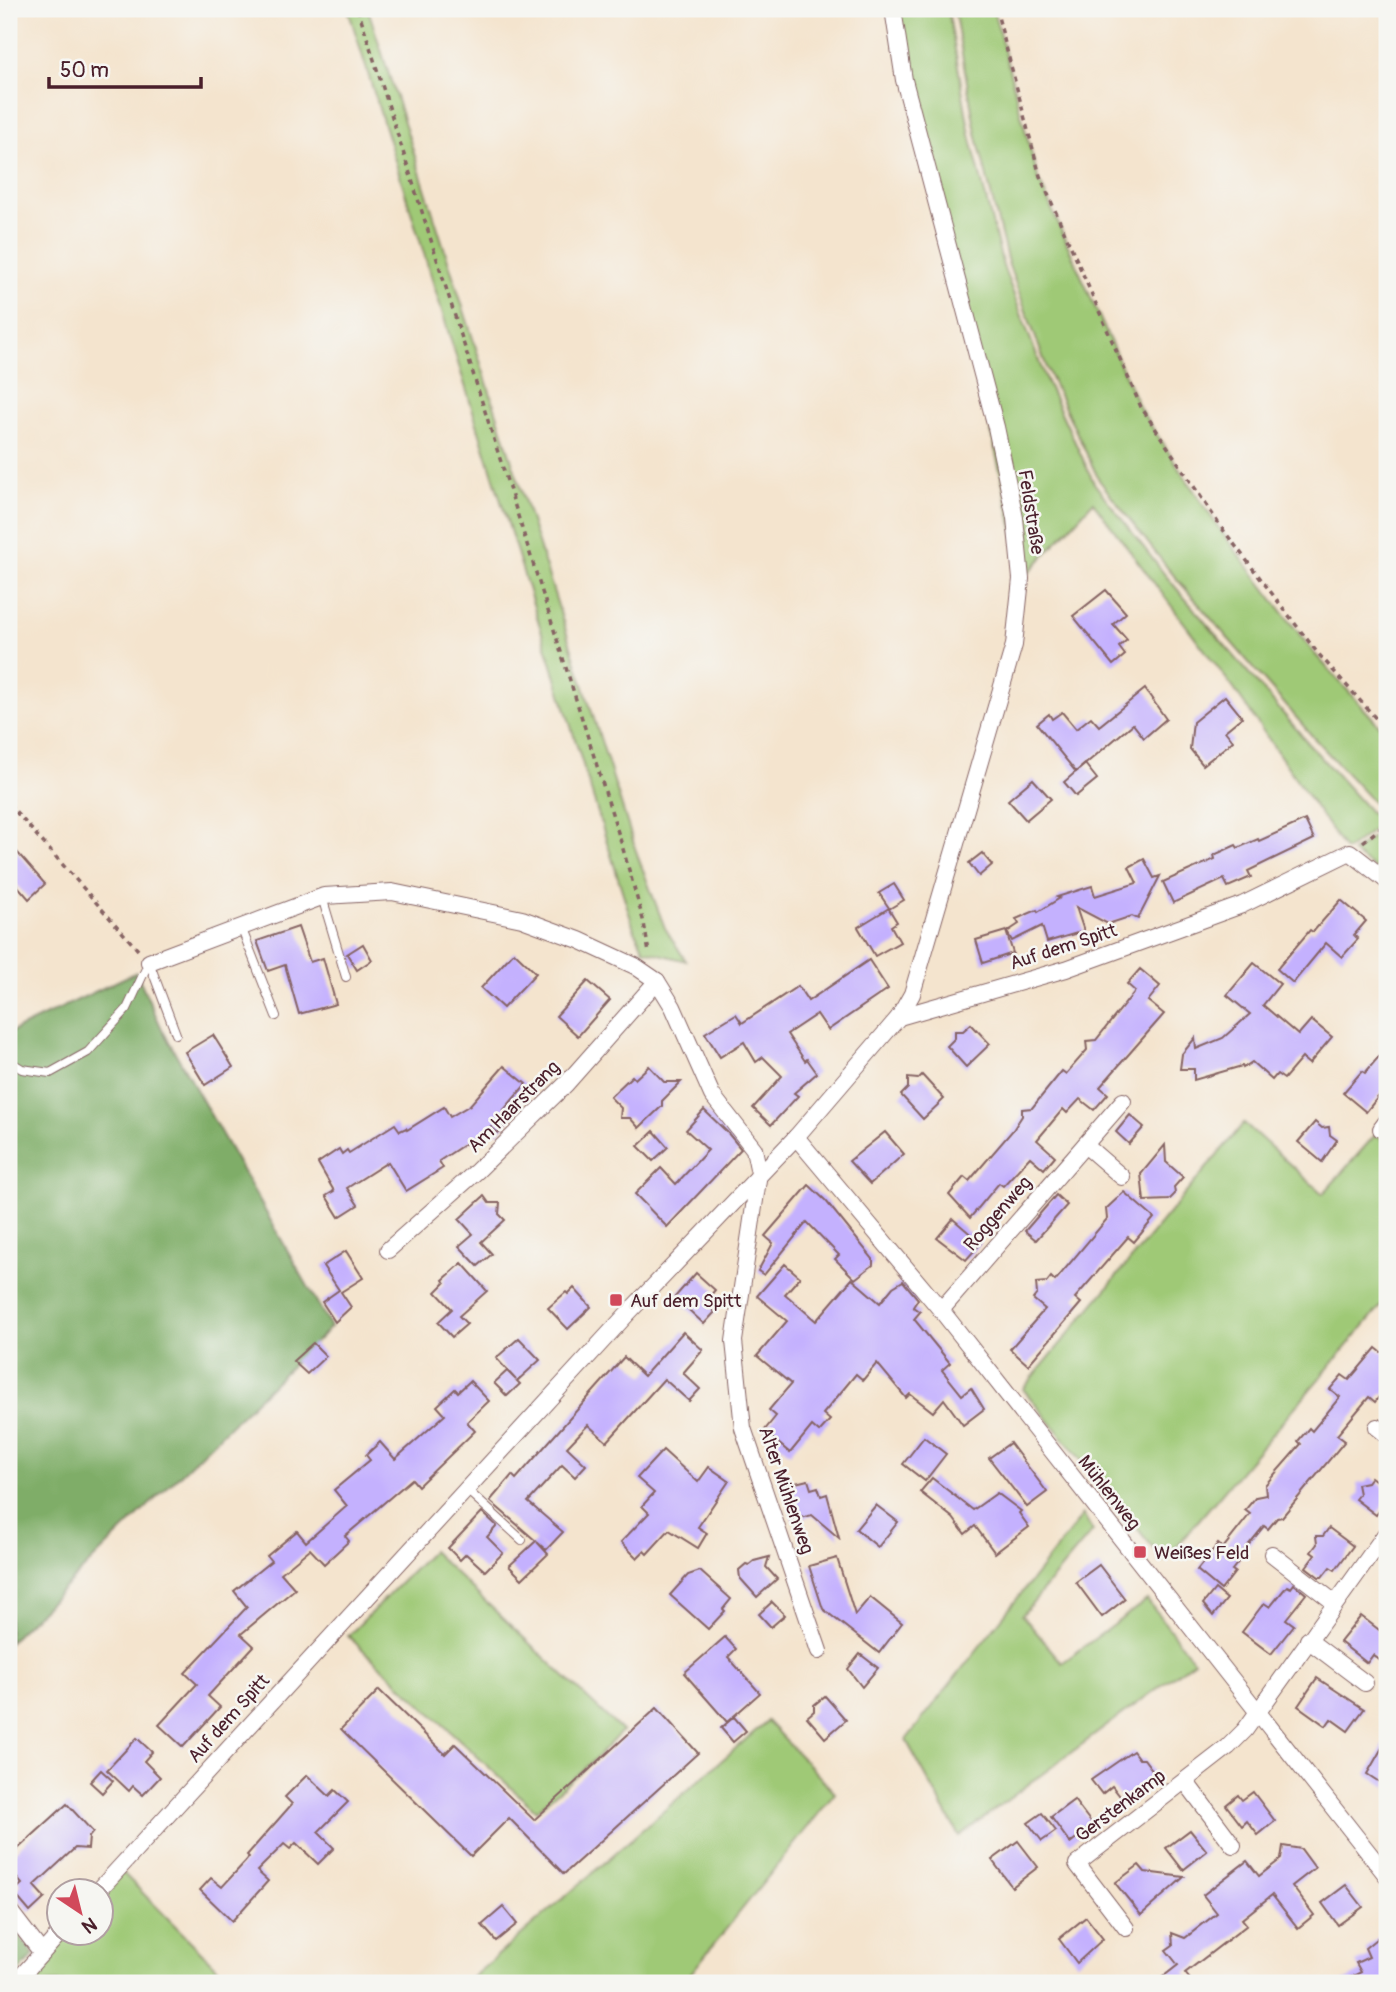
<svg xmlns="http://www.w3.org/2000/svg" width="1396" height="1992" viewBox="0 0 1396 1992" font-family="Pangolin,sans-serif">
  <rect width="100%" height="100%" fill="#f6f6f2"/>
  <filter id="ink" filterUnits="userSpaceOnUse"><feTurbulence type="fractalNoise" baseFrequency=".0143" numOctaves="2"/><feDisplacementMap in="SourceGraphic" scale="14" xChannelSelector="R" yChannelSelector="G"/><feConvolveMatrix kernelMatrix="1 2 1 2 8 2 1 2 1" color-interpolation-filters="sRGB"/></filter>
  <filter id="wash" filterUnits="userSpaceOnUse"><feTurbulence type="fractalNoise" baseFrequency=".00686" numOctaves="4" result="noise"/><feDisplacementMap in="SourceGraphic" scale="28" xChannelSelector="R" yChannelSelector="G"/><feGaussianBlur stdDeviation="1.57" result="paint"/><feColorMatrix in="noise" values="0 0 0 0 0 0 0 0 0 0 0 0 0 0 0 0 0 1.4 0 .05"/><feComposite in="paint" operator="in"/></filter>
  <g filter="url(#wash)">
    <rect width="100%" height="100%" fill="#f4e4ce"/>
    <g fill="#9fc976" stroke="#747450" stroke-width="2">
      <polygon points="348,9 368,9 638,857 665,928 686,961 644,950 634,929"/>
      <polygon points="896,9 948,9 970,135 1003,266 1046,380 1094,483 1166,576 1309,744 1381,824 1347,850 1345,850 1234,689 1093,502 1024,578"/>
      <polygon points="954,9 993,9 1038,178 1140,409 1220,530 1314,653 1387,734 1387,817 1313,737 1170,571 1099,480 1050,376 1008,263 976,133"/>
      <polygon points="1387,827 1387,878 1352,852"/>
      <polygon points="1244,1123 1323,1194 1376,1134 1387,1143 1387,1299 1164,1561 1023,1389"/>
      <polygon points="1083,1515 1093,1531 1022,1615 1062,1663 1147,1600 1194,1661 959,1836 906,1740"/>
      <polygon points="432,1551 622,1731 596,1758 536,1811 348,1636"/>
      <polygon points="767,1721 835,1793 683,1983 466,1983"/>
      <polygon points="122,1872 232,1983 21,1983 67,1933 102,1932 102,1894"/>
    </g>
    <g fill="#7fad67" stroke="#646649" stroke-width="2">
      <polygon points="136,972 163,1031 331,1327 9,1642 9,1033"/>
      <polygon points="9,1922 34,1955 9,1982"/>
    </g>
    <g id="blocks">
      <g fill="#c4b1fe">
        <polygon points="1106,590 1126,613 1113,624 1127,640 1119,647 1125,655 1113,665 1073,616"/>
        <polygon points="1145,689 1166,719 1144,738 1133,724 1076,772 1037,724 1049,714 1052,719 1062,712 1076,729 1091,717 1099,726"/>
        <polygon points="1225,696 1242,717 1225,731 1233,741 1203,765 1190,749 1193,722"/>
        <polygon points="1085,764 1097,779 1076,796 1064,782"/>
        <polygon points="1033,779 1051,799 1026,820 1008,800"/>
        <polygon points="1305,820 1314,839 1248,871 1251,877 1228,887 1224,879 1173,903 1163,882 1215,859 1214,855 1236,845 1238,848 1258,839 1259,841"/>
        <polygon points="9,843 45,884 29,899 9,876"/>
        <polygon points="982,853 992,865 979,876 969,863"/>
        <polygon points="1144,859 1154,878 1160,876 1138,919 1132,916 1108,924 1076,907 1084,931 1047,942 1042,926 1012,941 1007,932 1019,924 1016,919 1037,910 1038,912 1060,898 1057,897 1092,886 1095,896 1137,883 1129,867"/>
        <polygon points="894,884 904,900 889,909 897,922 891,926 900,942 875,956 858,927 889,908 879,893"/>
        <polygon points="1341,900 1366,921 1354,935 1358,939 1342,957 1326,943 1293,983 1277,969 1310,930 1313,932"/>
        <polygon points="298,927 310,962 323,958 336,1004 299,1014 285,965 268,971 257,941"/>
        <polygon points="1006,931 1013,953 983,963 976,940"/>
        <polygon points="363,944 372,960 357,970 347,954"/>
        <polygon points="514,952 536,973 503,1008 481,988"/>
        <polygon points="869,960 888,989 828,1030 817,1014 787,1034 805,1061 807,1059 817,1073 794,1093 798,1096 771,1125 753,1108 782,1076 763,1057 756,1062 744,1042 720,1057 705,1033 736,1014 742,1023 798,986 808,1001"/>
        <polygon points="1254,963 1280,984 1263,1005 1298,1035 1311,1020 1332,1037 1309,1064 1302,1058 1284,1079 1277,1074 1272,1080 1252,1062 1243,1068 1242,1066 1194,1080 1194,1069 1180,1069 1182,1054 1195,1038 1196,1049 1223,1038 1250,1014 1227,995"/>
        <polygon points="1140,969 1160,986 1148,1001 1164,1014 1100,1087 1108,1094 1094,1110 1080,1099 1067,1113 1063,1109 1037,1140 1055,1156 1044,1169 1030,1157 1003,1186 999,1183 970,1218 949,1195 964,1177 969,1181 1013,1130 1022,1116 1022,1109 1032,1108 1062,1071 1066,1074 1087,1050 1086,1041 1096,1040 1135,991 1127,984"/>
        <polygon points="588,981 610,1000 578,1036 556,1016"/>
        <polygon points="971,1024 990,1044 966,1067 947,1046 955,1038 955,1031 963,1031"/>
        <polygon points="213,1035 233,1067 205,1085 185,1052"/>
        <polygon points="1387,1047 1387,1086 1366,1112 1343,1093 1362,1071 1365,1073"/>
        <polygon points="504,1066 526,1084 503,1111 511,1118 498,1133 491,1127 439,1161 443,1168 406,1191 388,1162 347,1188 358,1205 339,1217 326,1196 334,1191 318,1163 339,1149 342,1154 347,1150 349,1153 395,1124 400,1131 406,1128 407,1130 444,1107 450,1117 470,1105"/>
        <polygon points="649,1066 664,1082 681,1082 662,1101 662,1106 639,1128 630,1118 620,1118 621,1108 610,1097 632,1076 635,1079"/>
        <polygon points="922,1075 944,1099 923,1119 901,1095 908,1088 908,1078 918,1079"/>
        <polygon points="704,1110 727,1132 741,1149 667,1227 635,1194 661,1168 676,1184 708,1150 686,1130"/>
        <polygon points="1130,1115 1144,1127 1129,1144 1116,1132"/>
        <polygon points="1315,1122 1322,1128 1329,1127 1330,1135 1337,1140 1322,1162 1298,1142"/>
        <polygon points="654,1131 668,1147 653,1161 638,1146"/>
        <polygon points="885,1132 904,1154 870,1184 849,1161"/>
        <polygon points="1165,1145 1166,1162 1183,1177 1174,1187 1175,1194 1169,1200 1144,1201 1141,1174"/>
        <polygon points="809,1185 826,1201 873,1259 873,1265 855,1279 835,1259 839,1255 807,1222 764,1275 758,1271 773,1243 765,1236"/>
        <polygon points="1124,1192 1154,1218 1134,1242 1128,1237 1075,1298 1081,1303 1028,1365 1010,1349 1045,1309 1033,1299 1037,1294 1036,1283 1047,1282 1051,1277 1055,1281 1107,1219 1106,1209"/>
        <polygon points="1056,1195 1067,1205 1036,1240 1025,1231"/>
        <polygon points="484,1196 489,1203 500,1203 499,1214 505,1220 481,1242 492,1254 478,1266 459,1246 473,1234 459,1219"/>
        <polygon points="953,1219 981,1243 966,1260 937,1238"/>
        <polygon points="346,1251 363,1278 341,1292 351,1307 335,1322 322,1302 339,1290 323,1266"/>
        <polygon points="462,1263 487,1291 459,1316 467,1324 452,1337 438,1322 452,1309 436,1292 445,1283 443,1280"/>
        <polygon points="785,1264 800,1277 785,1294 816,1321 852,1279 880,1303 893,1287 903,1281 918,1299 913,1307 920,1312 914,1319 950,1363 942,1370 962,1395 971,1388 984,1409 963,1425 944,1399 933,1412 910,1394 906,1398 877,1363 863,1380 856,1374 823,1414 830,1420 819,1432 812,1426 790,1453 764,1431 776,1416 769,1410 791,1384 757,1356 787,1321 757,1296"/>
        <polygon points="696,1273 715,1290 705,1302 715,1312 704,1324 675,1297"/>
        <polygon points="574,1288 591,1307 568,1329 548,1308 566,1292 568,1294"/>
        <polygon points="683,1332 703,1350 683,1373 700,1389 689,1401 664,1379 607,1442 588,1425 567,1447 586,1465 575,1477 562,1465 528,1502 563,1532 546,1550 537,1542 548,1554 522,1579 509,1566 536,1541 490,1501 512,1475 516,1479 624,1357 644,1376"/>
        <polygon points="519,1338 540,1360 517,1381 520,1384 507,1396 494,1383 507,1371 516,1380 496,1358"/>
        <polygon points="313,1343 326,1356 307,1374 293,1361"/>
        <polygon points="1376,1348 1381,1352 1387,1351 1387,1393 1382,1393 1375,1402 1369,1397 1337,1435 1345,1441 1282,1517 1277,1518 1268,1529 1264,1526 1237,1559 1239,1561 1232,1570 1235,1572 1221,1590 1197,1570 1218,1544 1223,1548 1250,1514 1245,1510 1256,1497 1266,1495 1265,1485 1301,1444 1298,1441 1309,1428 1312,1431 1340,1397 1330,1389 1342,1375 1349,1380"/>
        <polygon points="470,1381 489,1401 467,1422 475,1431 418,1486 412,1479 345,1536 349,1541 324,1564 310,1549 281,1573 295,1589 241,1634 254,1646 208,1696 220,1707 183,1747 159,1725 197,1684 185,1673 247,1607 234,1591 271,1561 267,1556 297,1531 306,1542 347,1506 334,1490 370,1460 366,1455 380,1442 395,1459 445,1415 437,1406 455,1389 458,1392"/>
        <polygon points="924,1437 946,1454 925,1481 903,1464"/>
        <polygon points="1010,1443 1047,1492 1027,1507 989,1458"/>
        <polygon points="663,1450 698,1482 709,1467 729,1481 698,1527 707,1533 698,1548 669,1530 647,1554 644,1551 637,1558 621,1542 649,1513 642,1506 654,1493 637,1478"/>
        <polygon points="1371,1477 1387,1489 1387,1501 1376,1515 1355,1499 1359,1494 1357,1484 1367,1482"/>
        <polygon points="932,1478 973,1510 997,1493 1021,1511 1019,1513 1029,1527 995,1553 975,1526 965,1534 953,1518 920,1492"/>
        <polygon points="808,1480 811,1489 818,1487 821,1496 827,1494 839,1538 812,1515 793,1520 786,1496 793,1494 791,1484"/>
        <polygon points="876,1505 898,1522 878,1547 856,1529"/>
        <polygon points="482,1512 497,1526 487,1537 503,1553 485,1571 466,1554 460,1560 448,1548"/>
        <polygon points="1329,1528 1353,1546 1335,1570 1330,1567 1322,1577 1319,1577 1306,1567 1315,1555 1311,1552 1317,1544 1316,1536 1323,1536"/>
        <polygon points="769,1557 766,1567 777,1579 757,1597 740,1578 739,1570 746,1564 749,1565 754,1561"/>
        <polygon points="837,1558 855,1615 870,1597 902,1623 879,1653 823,1609 809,1566"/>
        <polygon points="1099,1565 1125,1599 1102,1617 1076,1582"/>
        <polygon points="700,1571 731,1599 723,1609 725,1611 708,1629 670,1595 688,1575"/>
        <polygon points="1294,1584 1306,1594 1286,1619 1294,1625 1271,1654 1242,1632 1264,1603 1270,1607 1287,1586 1291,1588"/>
        <polygon points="1215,1589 1227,1599 1213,1616 1203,1604"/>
        <polygon points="772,1602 785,1615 771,1627 759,1614"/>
        <polygon points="1361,1616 1387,1636 1387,1666 1373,1655 1367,1663 1340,1642"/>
        <polygon points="725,1637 736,1649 728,1657 760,1693 727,1722 684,1673"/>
        <polygon points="860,1654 878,1668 862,1687 848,1669"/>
        <polygon points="1317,1678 1364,1709 1348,1731 1331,1719 1326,1726 1298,1706"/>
        <polygon points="379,1690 445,1754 455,1744 534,1820 657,1708 698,1753 564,1874 509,1818 471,1856 341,1729"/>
        <polygon points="825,1696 846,1720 825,1738 807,1717 814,1711 814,1705"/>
        <polygon points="734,1717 746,1731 733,1742 721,1728"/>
        <polygon points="137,1738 152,1752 144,1761 160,1777 143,1795 133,1786 129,1791 107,1770"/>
        <polygon points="1387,1739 1387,1787 1367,1774"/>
        <polygon points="1133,1751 1139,1759 1144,1759 1156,1775 1147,1784 1123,1800 1112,1786 1102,1794 1091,1780"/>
        <polygon points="101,1770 113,1781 102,1793 90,1782"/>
        <polygon points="307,1775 329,1796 335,1790 348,1802 318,1832 334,1848 318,1864 296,1843 290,1849 284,1844 257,1871 268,1881 232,1921 200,1890 211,1878 222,1887 245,1862 249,1857 247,1855 292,1804 285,1797"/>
        <polygon points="1253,1792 1275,1821 1258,1835 1247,1821 1242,1826 1226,1805 1238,1795 1242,1800"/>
        <polygon points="1074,1800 1093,1825 1070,1843 1051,1817"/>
        <polygon points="67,1804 93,1832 89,1837 88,1849 75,1848 34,1886 45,1898 30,1912 13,1892 22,1884 9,1869 9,1857"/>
        <polygon points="1042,1813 1056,1831 1042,1841 1028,1823"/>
        <polygon points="1190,1830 1207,1851 1183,1870 1166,1848"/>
        <polygon points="1018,1841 1038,1867 1012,1887 992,1860"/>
        <polygon points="1283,1846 1301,1849 1315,1868 1292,1886 1314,1915 1298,1928 1272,1895 1242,1919 1247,1925 1185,1973 1193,1983 1155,1983 1178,1965 1166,1950 1173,1945 1172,1933 1185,1938 1217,1913 1203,1895 1247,1861 1259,1876 1281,1859"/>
        <polygon points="1139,1865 1145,1872 1184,1877 1141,1915 1115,1883"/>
        <polygon points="1346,1885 1363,1907 1338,1925 1322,1903"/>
        <polygon points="503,1907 517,1924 496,1941 482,1925"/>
        <polygon points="1086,1917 1103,1939 1077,1963 1059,1939"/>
        <polygon points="1387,1930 1387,1983 1340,1983 1361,1972 1356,1963 1369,1957 1365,1948"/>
      </g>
    </g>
  </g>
  <g filter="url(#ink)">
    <use href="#blocks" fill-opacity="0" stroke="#866464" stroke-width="2"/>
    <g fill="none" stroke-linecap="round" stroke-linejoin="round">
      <g stroke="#866464" stroke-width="10">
        <g id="service">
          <polyline points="322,897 346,977"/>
          <polyline points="241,927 276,1016"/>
          <polyline points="149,962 176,1034"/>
          <polyline points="9,1061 22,1069 50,1073 88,1052 127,1009 149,962"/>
          <polyline points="466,1489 522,1540"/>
        </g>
      </g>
      <g stroke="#866464" stroke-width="18">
        <g id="minor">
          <polyline points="149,962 324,896 392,892 522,919 579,940 635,966 657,981 673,1007 712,1095 754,1149 759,1173 734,1341 743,1428 819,1651"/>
          <polyline points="899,1017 1066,969 1242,905 1350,852 1387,881"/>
          <polyline points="1381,1129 1387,1121"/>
          <polyline points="796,1137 941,1310 1387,1876"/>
          <polyline points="1085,1145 1122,1177"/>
          <polyline points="388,1250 477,1171 566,1084 657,981"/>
          <polyline points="941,1310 1123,1101"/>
          <polyline points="1377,1427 1387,1435"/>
          <polyline points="1272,1554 1335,1603"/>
          <polyline points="1308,1640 1365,1683"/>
          <polyline points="1185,1781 1233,1845"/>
          <polyline points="99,1890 628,1313 796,1137 899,1017 912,994 1014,645 1021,579 1015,518 996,427 904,80 893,9"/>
          <polyline points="9,1910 42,1953"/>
          <polyline points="1126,1928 1077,1864 1228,1747 1245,1730 1387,1532"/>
          <polyline points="15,1983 61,1932"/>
        </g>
      </g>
      <g stroke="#866464" stroke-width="3.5" stroke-dasharray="5 5" stroke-linecap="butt">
        <polyline points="358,9 621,842 644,923 649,953"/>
        <polyline points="996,9 1040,176 1141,407 1221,527 1316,651 1387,731"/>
        <polyline points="9,804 138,950"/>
        <polyline points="1363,842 1387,823"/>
      </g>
      <use href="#service" stroke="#fff" stroke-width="8"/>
      <use href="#minor" stroke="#fff" stroke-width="16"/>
    </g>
  </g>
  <g fill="#d1495b" stroke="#f6f6f2" stroke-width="2.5">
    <rect x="609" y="1293" width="14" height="14" rx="3.5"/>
    <rect x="1133" y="1545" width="14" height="14" rx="3.5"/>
  </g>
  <g text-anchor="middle" stroke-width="5" stroke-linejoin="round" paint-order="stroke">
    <g font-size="19" fill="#4a1f2b" stroke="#f6f6f2">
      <text transform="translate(1032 512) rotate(81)" y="7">Feldstraße</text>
      <text transform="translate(1063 946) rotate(-18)" y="7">Auf dem Spitt</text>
      <text transform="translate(513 1106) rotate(-45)" y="7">Am Haarstrang</text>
      <text transform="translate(997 1213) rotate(-49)" y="7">Roggenweg</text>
      <text transform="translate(787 1490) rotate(71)" y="7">Alter Mühlenweg</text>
      <text transform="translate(1110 1492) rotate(52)" y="7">Mühlenweg</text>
      <text transform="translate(228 1718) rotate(-48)" y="7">Auf dem Spitt</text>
      <text transform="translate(1120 1805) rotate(-37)" y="7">Gerstenkamp</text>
    </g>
    <g font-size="19" fill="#4a1f2b" stroke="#f6f6f2" text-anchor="start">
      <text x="630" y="1307">Auf dem Spitt</text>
      <text x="1154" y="1559">Weißes Feld</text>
    </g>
  </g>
  <rect width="1396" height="1992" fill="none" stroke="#f6f6f2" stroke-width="35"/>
  <g transform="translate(80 1912) rotate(145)"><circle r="33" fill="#f6f6f2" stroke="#b1a0a2" stroke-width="2"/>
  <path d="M0-5L12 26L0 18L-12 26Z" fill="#d1495b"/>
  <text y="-10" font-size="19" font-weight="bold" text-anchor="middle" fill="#4a1f2b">N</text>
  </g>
  <path d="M49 77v10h152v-10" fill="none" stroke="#4a1f2b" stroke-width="3.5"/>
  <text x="60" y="77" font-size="21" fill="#4a1f2b" stroke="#f6f6f2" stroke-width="5" paint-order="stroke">50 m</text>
</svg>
